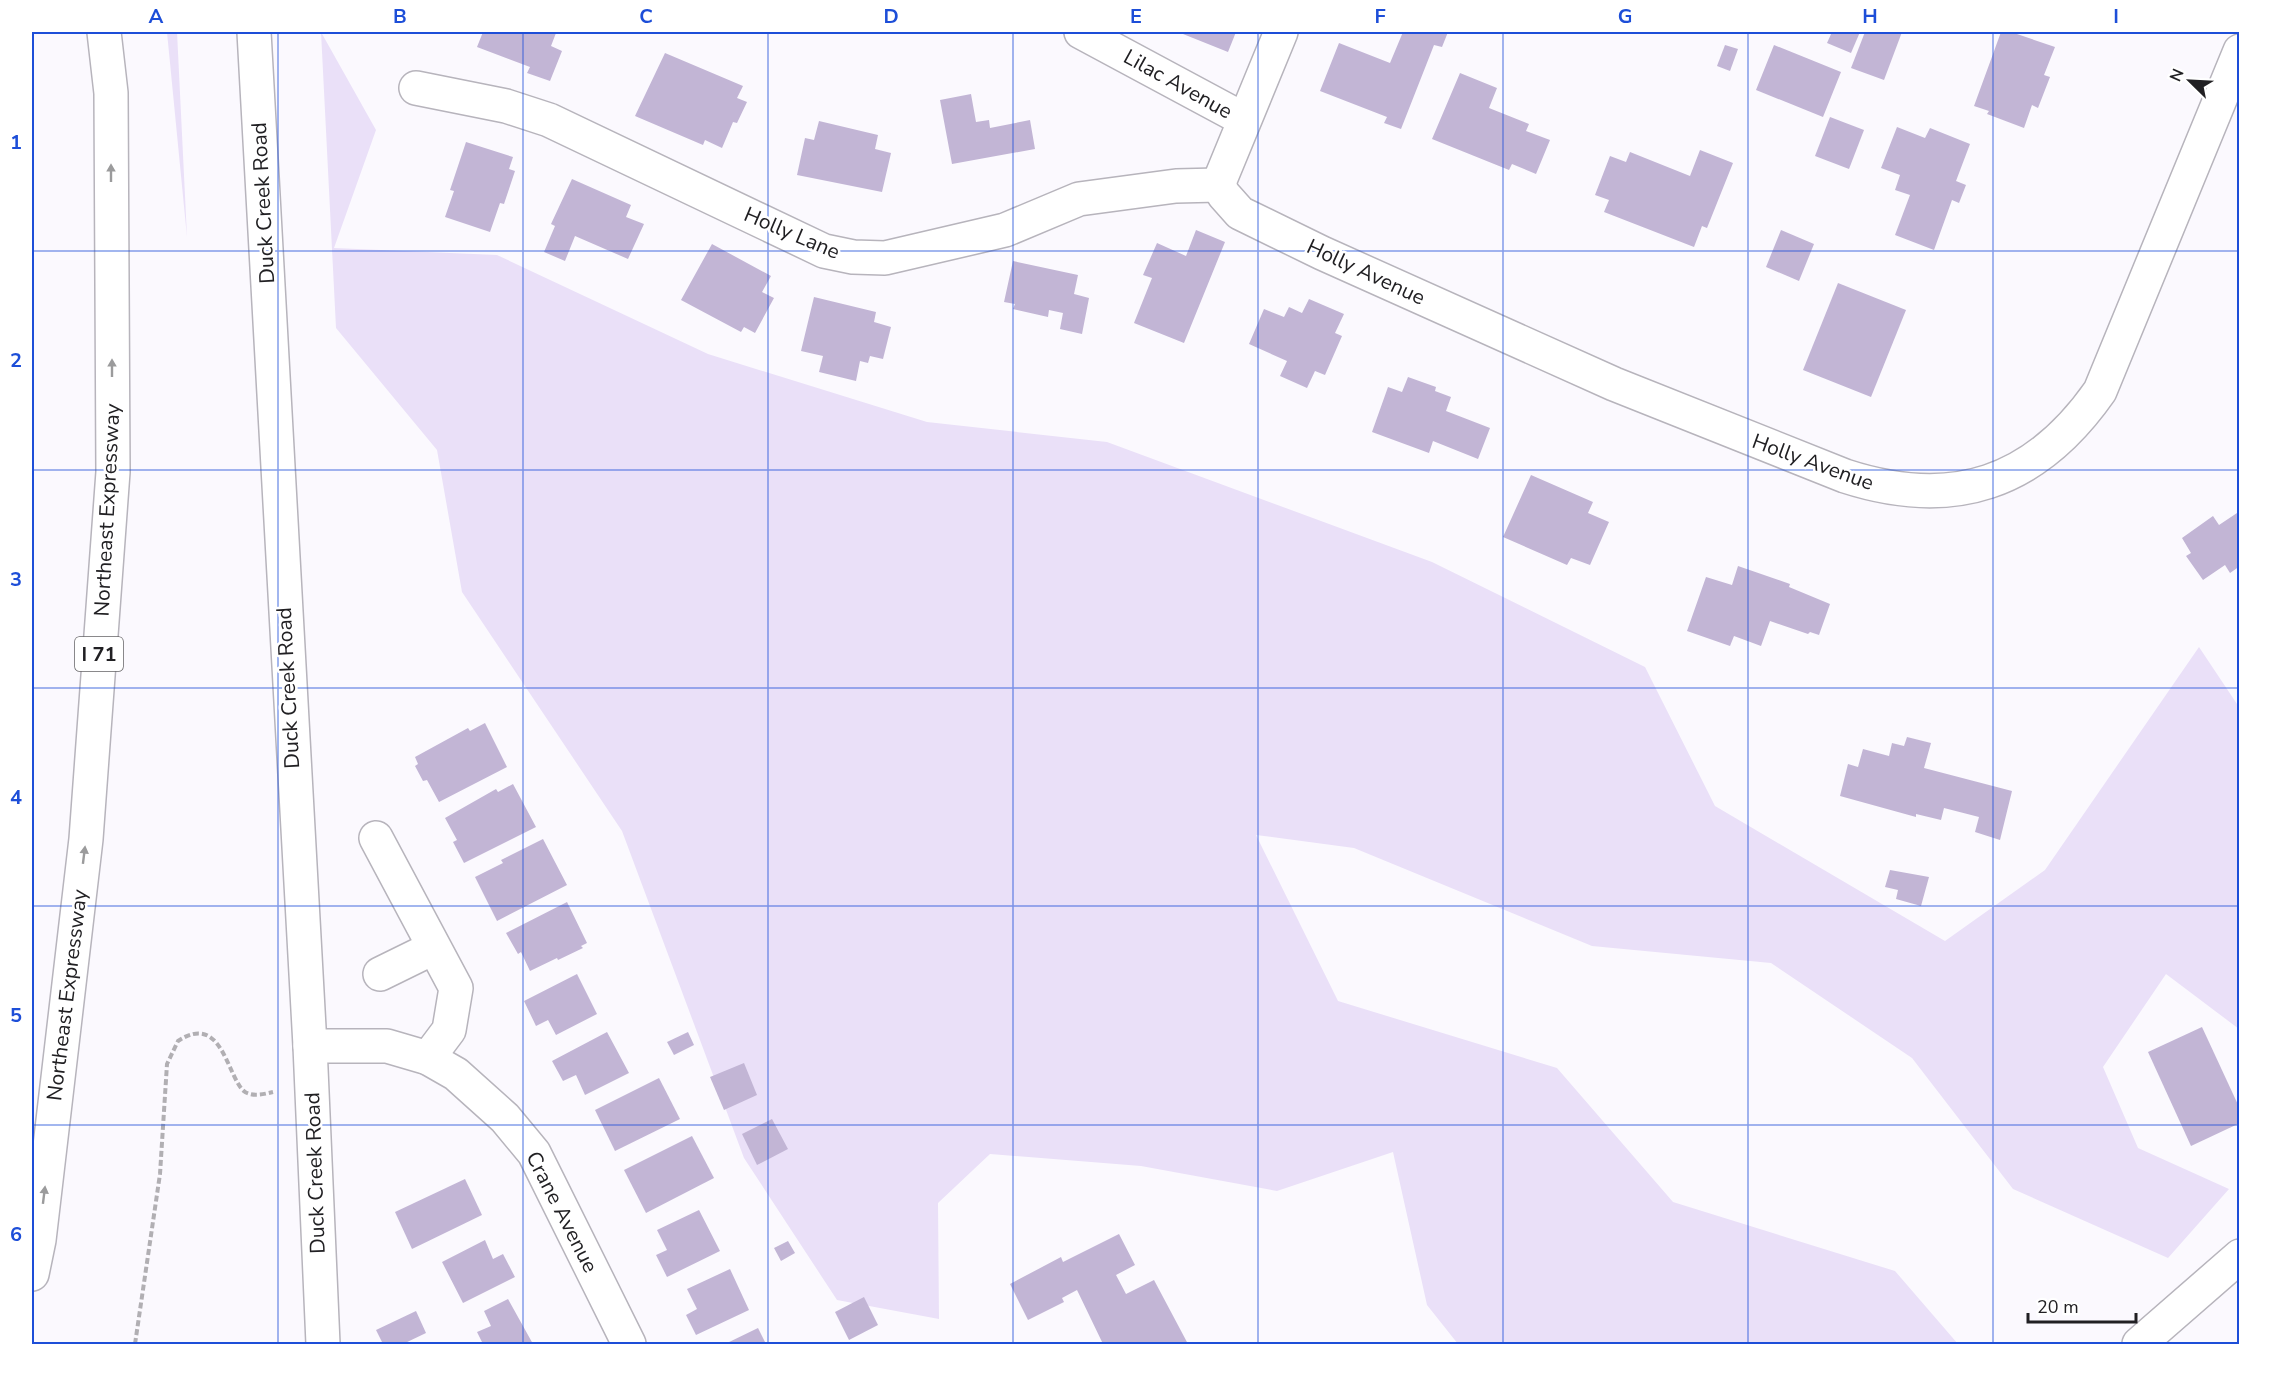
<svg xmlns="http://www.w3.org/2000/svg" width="2271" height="1376" viewBox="0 0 2271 1376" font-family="'Nunito Sans',sans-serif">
  <rect width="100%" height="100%" fill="#fbf9fe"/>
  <g fill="#eae0f8">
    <polygon points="167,32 177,32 187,237"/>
    <polygon points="321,32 376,130 334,248 497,255 708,354 927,422 1107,442 1432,562 1645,667 1715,806 1945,941 2045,870 2199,647 2239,707 2239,1029 2166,974 2103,1067 2138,1148 2229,1189 2168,1258 2013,1189 1912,1058 1771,963 1592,946 1354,848 1256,835 1338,1001 1557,1068 1673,1202 1895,1271 1958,1344 1458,1344 1427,1305 1393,1152 1277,1191 1141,1166 990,1154 938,1203 939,1319 837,1300 744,1158 622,831 462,592 437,450 336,328"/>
  </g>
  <g fill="#c2b5d5">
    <polygon points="483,32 556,33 551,46 562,51 550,81 527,73 530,67 477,47"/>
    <polygon points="1178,32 1236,32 1228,52"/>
    <polygon points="1403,32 1448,32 1442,47 1434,45 1401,129 1384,123 1387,117 1320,91 1339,43 1390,63"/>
    <polygon points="1832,32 1860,32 1851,53 1827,43"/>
    <polygon points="1865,32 1902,32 1884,80 1851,68"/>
    <polygon points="2001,32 2011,32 2055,47 2044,75 2050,77 2038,108 2032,105 2024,128 1987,114 1989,111 1974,106"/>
    <polygon points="1725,45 1738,49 1730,71 1717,66"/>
    <polygon points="1774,45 1841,72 1823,117 1756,90"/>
    <polygon points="665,53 743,86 737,98 747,102 737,123 733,122 722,148 705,140 703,145 635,116"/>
    <polygon points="1460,73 1497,88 1489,108 1529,124 1526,131 1550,140 1536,174 1512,164 1509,170 1432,139"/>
    <polygon points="971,94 976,122 989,120 990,128 1030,120 1035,149 952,164 940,100"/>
    <polygon points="1830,117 1864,130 1849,169 1815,156"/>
    <polygon points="819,121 878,135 875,149 891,153 882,192 797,175 805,138 814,140"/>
    <polygon points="1897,127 1925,138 1930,128 1970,144 1956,181 1966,185 1959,203 1952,200 1934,250 1895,235 1910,195 1895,190 1900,175 1881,168"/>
    <polygon points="466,142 513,157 509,169 515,171 504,204 500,203 490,232 445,217 454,191 450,190"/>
    <polygon points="1700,150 1733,163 1707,228 1702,226 1694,247 1604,212 1609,200 1595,195 1610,156 1626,162 1630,152 1690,176"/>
    <polygon points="572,179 631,205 626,217 644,224 628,259 575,236 565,261 544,252 555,226 551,224"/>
    <polygon points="1196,230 1225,242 1184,343 1134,323 1152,278 1143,275 1157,243 1186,256"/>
    <polygon points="1781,230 1814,244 1799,281 1766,267"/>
    <polygon points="712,244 771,276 762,292 774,298 755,333 744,327 741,332 681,300"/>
    <polygon points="1013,261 1078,275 1074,294 1089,298 1082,334 1060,329 1063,313 1049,310 1048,317 1013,309 1015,304 1004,302"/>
    <polygon points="1838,283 1906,310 1871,397 1803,370"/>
    <polygon points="814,297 876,312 874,322 891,327 883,359 870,356 868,363 860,361 856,381 819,372 823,356 801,351"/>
    <polygon points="1309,299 1344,314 1335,333 1342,336 1325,375 1315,371 1307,388 1280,376 1287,361 1249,344 1264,309 1284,317 1289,307 1302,313"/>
    <polygon points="1408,377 1436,387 1435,391 1451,397 1446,411 1490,428 1478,459 1433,441 1429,453 1372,432 1388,387 1402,392"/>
    <polygon points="1531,475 1593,502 1588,513 1609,522 1590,565 1571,558 1567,565 1503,537"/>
    <polygon points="2240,511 2240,566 2230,573 2225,565 2203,580 2186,556 2191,553 2182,538 2213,516 2219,525"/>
    <polygon points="1738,566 1790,584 1789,587 1830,604 1819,635 1810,632 1808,634 1770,621 1761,646 1734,636 1730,646 1687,631 1706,577 1732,585"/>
    <polygon points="485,723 507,767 439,802 427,780 423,781 415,766 418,764 415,757 468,728 470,731"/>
    <polygon points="1907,737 1931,743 1924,768 2012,791 2000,840 1975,832 1979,817 1944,808 1941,820 1916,814 1916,817 1840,796 1848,764 1858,767 1863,749 1889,756 1892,743 1904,746"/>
    <polygon points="513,784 536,827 464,863 453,842 457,840 445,818 496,789 498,792"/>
    <polygon points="543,839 567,885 497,921 475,877 503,863 501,860"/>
    <polygon points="1890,870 1929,877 1921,906 1896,899 1898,890 1885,887"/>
    <polygon points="567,902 587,943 581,946 583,948 558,960 557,958 530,971 521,952 518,954 506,933"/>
    <polygon points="577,974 597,1014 556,1035 548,1020 536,1026 524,1001"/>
    <polygon points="2202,1027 2240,1109 2240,1123 2191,1146 2148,1052"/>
    <polygon points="607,1032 629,1073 585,1095 576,1075 563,1081 552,1061"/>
    <polygon points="688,1032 694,1045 674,1055 667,1042"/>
    <polygon points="744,1063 757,1095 724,1110 710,1077"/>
    <polygon points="659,1078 680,1119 615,1151 595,1110"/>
    <polygon points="772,1119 788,1149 757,1165 742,1134"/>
    <polygon points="692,1136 714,1178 646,1213 624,1170"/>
    <polygon points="465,1179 482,1215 412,1249 395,1212"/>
    <polygon points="699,1210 720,1251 667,1277 656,1255 667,1250 657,1230"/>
    <polygon points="1119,1234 1135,1265 1116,1275 1126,1294 1154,1280 1188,1344 1103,1344 1077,1290 1062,1298 1064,1302 1028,1320 1010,1284 1061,1257 1063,1262"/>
    <polygon points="485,1240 493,1259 503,1254 515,1277 463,1303 442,1262"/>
    <polygon points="788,1241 795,1253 781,1261 774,1248"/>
    <polygon points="730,1269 749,1310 696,1335 686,1315 697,1309 687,1289"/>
    <polygon points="864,1297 878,1325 849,1340 835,1312"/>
    <polygon points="508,1299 533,1344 483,1344 477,1332 491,1326 484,1311"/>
    <polygon points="416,1311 426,1333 403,1344 383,1344 376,1330"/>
    <polygon points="758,1328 766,1344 725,1344"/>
  </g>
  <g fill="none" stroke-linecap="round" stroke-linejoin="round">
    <g stroke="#b7b4bc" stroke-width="36">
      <g id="minor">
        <polyline points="254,32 310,1046 323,1344"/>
        <polyline points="1081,32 1243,119"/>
        <polyline points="416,88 506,106 549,120 824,251 853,257 885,258 1005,230 1079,199 1176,186 1218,185"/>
        <path d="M1218 185 1224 195 1240 213 1322 253 1614 384 1845 476C1953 511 2035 484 2100 391L2240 51"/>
        <polyline points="1218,185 1281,32"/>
        <polyline points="376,838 456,988 449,1030 428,1058"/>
        <polyline points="380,974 433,948"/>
        <polyline points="310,1046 387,1046 428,1058 456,1074 505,1118 534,1153 629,1344"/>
        <polyline points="2139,1344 2240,1256"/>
      </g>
    </g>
    <g stroke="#b7b4bc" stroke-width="36">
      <polyline id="highway" points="32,1274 39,1240 86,839 113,472 111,93 104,32"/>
    </g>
    <path stroke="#b1afb3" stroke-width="4" stroke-dasharray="6 3" stroke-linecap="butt" d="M135 1344 160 1174 167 1064 178 1041C223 1011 227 1079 245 1092 254 1097 264 1094 273 1092"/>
    <use href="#minor" stroke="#fff" stroke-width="33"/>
    <use href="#highway" stroke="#fff" stroke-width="33"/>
  </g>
  <defs><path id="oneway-solid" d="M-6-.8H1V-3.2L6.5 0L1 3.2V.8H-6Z" transform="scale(1.5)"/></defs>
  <g fill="#9b9b9c">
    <use href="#oneway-solid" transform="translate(111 173) rotate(-90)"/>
    <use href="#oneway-solid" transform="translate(112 368) rotate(-90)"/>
    <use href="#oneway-solid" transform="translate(84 855) rotate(-83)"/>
    <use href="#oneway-solid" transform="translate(44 1195) rotate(-83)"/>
  </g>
  <path fill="none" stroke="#1d4ed8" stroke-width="1.5" stroke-opacity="0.55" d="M278 32V1344M523 32V1344M768 32V1344M1013 32V1344M1258 32V1344M1503 32V1344M1748 32V1344M1993 32V1344M32 251H2240M32 470H2240M32 688H2240M32 906H2240M32 1125H2240"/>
  <g text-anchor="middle" stroke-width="5" stroke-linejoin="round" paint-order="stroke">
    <rect fill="#fff" stroke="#646365" stroke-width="1.5" x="75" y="637" width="48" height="34" rx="4.5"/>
    <g font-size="20" font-weight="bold" fill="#212023">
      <text x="99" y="661">I 71</text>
    </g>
    <g font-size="21" fill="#212023" stroke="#fff">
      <text transform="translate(1178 84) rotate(29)" y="7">Lilac Avenue</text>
      <text transform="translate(263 203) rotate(-93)" y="7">Duck Creek Road</text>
      <text transform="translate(792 233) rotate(23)" y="7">Holly Lane</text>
      <text transform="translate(1366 272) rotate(25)" y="7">Holly Avenue</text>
      <text transform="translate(1813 462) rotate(20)" y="7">Holly Avenue</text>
      <text transform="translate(107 510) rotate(-87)" y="7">Northeast Expressway</text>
      <text transform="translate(288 688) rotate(-93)" y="7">Duck Creek Road</text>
      <text transform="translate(67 995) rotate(-83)" y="7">Northeast Expressway</text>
      <text transform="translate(315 1173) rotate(-92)" y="7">Duck Creek Road</text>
      <text transform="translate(562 1212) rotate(63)" y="7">Crane Avenue</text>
    </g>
  </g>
  <rect width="2271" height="1376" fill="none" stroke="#ffffff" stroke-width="66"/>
  <g transform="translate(2190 81) rotate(294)" stroke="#ffffff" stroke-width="4.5" paint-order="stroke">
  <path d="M0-4.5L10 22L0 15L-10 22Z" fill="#212023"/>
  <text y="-9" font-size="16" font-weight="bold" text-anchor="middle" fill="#212023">N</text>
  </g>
  <path d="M2028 1313v9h108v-9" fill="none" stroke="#212023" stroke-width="3"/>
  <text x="2037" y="1313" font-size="18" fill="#212023" stroke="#ffffff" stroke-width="4.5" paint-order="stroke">20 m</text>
  <rect x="33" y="33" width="2205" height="1310" fill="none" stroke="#1d4ed8" stroke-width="2"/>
  <g font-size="20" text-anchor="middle" font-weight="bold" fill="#1d4ed8">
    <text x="156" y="23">A</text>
    <text x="400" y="23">B</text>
    <text x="646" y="23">C</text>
    <text x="891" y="23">D</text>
    <text x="1136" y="23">E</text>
    <text x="1380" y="23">F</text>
    <text x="1625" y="23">G</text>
    <text x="1870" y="23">H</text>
    <text x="2116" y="23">I</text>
    <text x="16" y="149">1</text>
    <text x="16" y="367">2</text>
    <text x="16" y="586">3</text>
    <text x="16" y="804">4</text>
    <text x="16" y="1022">5</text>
    <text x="16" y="1241">6</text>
  </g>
</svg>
